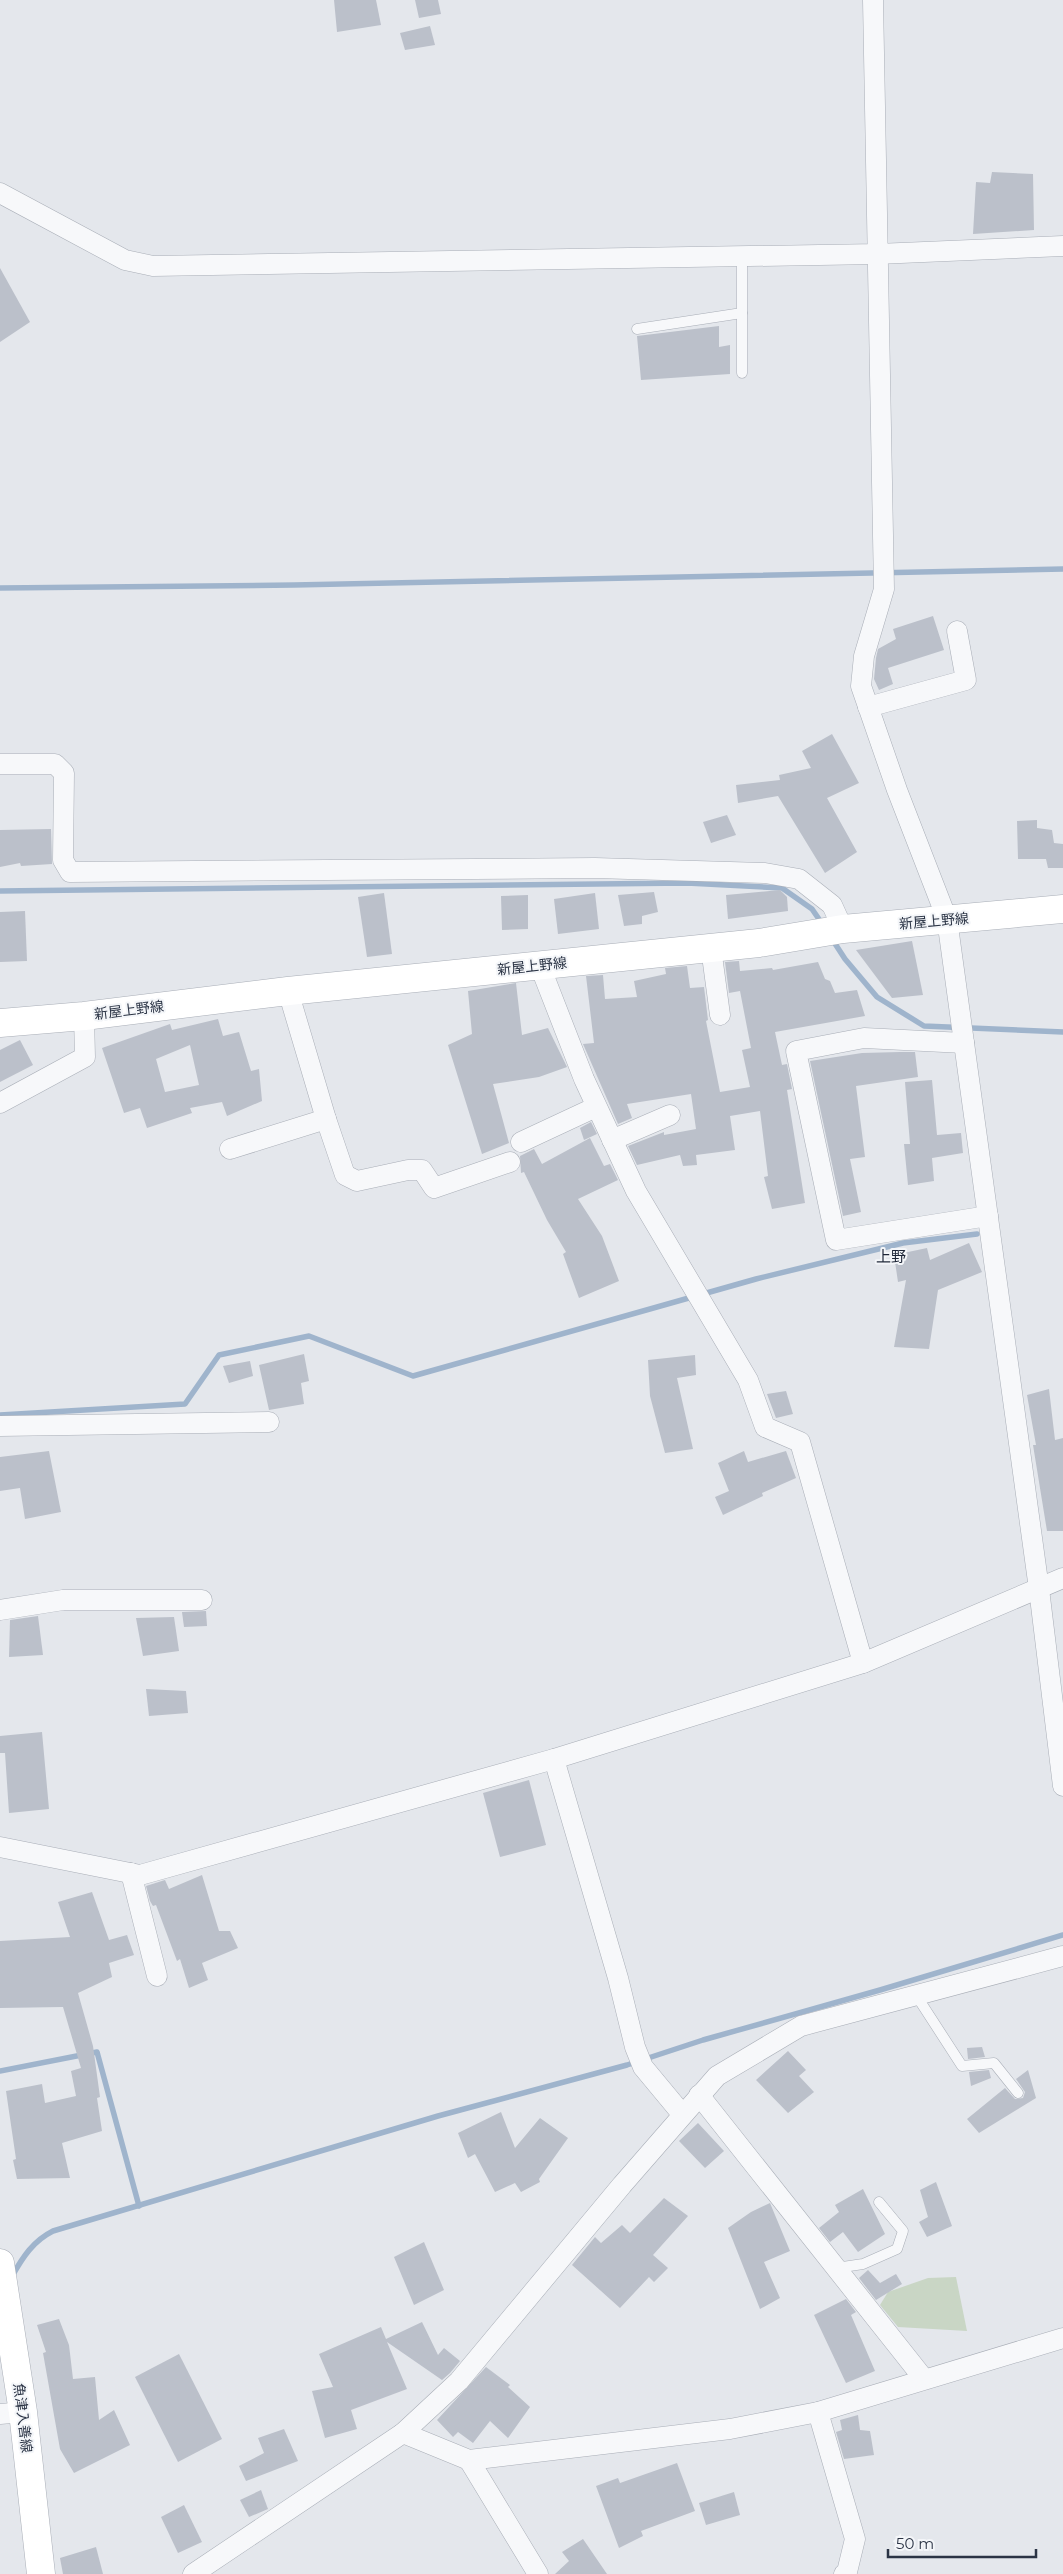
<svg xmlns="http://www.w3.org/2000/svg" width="1063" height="2574" viewBox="0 0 1063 2574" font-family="Montserrat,'Noto Sans JP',sans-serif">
  <rect width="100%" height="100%" fill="#e4e7ec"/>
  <polygon fill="#c9d6c5" points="956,2277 967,2331 898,2327 880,2305 888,2292 928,2278"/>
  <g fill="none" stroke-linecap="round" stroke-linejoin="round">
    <g stroke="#9fb4cc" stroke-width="5.5">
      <polyline points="0,588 294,585 1063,569"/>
      <polyline points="0,891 687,883 782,888 812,909 823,925"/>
      <polyline points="832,939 845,959 877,997 924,1026 1063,1032"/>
      <polyline points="0,1415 185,1404 219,1355 309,1336 413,1376 756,1279 903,1243 977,1234"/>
      <polyline points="0,2071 97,2052 139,2206"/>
      <path d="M12 2276C23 2257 33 2241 53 2231L438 2116 627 2065 703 2040 880 1990 1063 1935"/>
    </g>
  </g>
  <g fill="#bbc0ca" fill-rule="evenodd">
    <polygon points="334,0 376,0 381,25 337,32"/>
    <polygon points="415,0 438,0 441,14 419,18"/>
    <polygon points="430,26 435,45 405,50 400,33"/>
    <polygon points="992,172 1033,174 1034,230 973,234 976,182 990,183"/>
    <polygon points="0,268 30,322 0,342"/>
    <polygon points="719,326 719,347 730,345 730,374 641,380 637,336"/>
    <polygon points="933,616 944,650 888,668 893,684 879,690 874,679 876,658 878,649 896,639 893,629"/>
    <polygon points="832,734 859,783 827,798 857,852 825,873 778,796 738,803 736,785 780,780 779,775 811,768 802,751"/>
    <polygon points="727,815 736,835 711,843 703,822"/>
    <polygon points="1037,820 1037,828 1052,830 1054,843 1063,844 1063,868 1048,868 1046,859 1018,859 1017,821"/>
    <polygon points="51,829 52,864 21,866 20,863 0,867 0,830"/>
    <polygon points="780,890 787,897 788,911 728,919 726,895"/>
    <polygon points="654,892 658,912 642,916 642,924 624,926 618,895"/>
    <polygon points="384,893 392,954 367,957 358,897"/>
    <polygon points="595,893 599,929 558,934 554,899"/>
    <polygon points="528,895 528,929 502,930 501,896"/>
    <polygon points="25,911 27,961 0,962 0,912"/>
    <polygon points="912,941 923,995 892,998 856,950"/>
    <polygon points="739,961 740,971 772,968 773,970 818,962 825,979 830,981 835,993 857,990 865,1016 775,1032 782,1065 787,1064 792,1089 787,1090 805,1203 772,1209 764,1177 768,1176 760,1111 730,1116 735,1150 696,1155 697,1165 683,1166 680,1155 637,1165 628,1146 664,1132 664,1135 696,1129 691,1094 627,1104 632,1118 618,1124 583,1044 594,1043 586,976 603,975 605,999 637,997 634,981 666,974 665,968 687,966 690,988 704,987 708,1020 706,1021 720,1092 750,1087 742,1050 751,1048 740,991 729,993 725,962"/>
    <polygon points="516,983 522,1035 548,1028 567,1067 539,1077 493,1084 509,1143 482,1154 448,1045 472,1034 468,991"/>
    <path d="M218 1019 223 1036 239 1032 251 1071 259 1069 262 1101 227 1116 222 1102 190 1108 192 1113 147 1128 140 1108 124 1113 102 1048 170 1024 172 1030ZM190 1045 199 1085 165 1092 156 1059Z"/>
    <polygon points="20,1040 33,1065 0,1082 0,1050"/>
    <polygon points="900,1052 915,1052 918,1077 856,1086 865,1157 850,1159 861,1212 843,1216 810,1061 862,1053"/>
    <polygon points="932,1080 937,1135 961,1133 963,1153 932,1158 934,1181 908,1185 904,1144 910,1144 905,1082"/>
    <polygon points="591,1122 597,1134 584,1140 580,1128"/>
    <polygon points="590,1138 604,1166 610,1164 618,1180 578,1199 602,1236 619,1281 579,1298 563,1254 566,1252 547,1220 524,1172 521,1173 520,1156 534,1149 542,1164"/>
    <polygon points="969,1243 982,1272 938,1290 929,1349 894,1347 906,1280 898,1282 894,1255 927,1248 930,1260"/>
    <polygon points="304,1354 309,1381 301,1383 304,1404 269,1410 259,1365"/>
    <polygon points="695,1355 696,1375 677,1378 693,1449 665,1453 650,1396 648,1360"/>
    <polygon points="250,1361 253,1376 229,1383 223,1366"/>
    <polygon points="1049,1389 1055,1440 1063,1438 1063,1531 1047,1531 1033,1445 1036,1445 1027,1395"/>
    <polygon points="786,1391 793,1414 776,1418 767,1394"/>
    <polygon points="49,1451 61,1512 25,1519 20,1488 0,1491 0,1457"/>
    <polygon points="744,1451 748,1462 786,1451 796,1478 762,1493 763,1496 723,1515 715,1497 729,1491 718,1463"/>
    <polygon points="206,1611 207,1626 184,1627 182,1612"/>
    <polygon points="38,1616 43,1655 9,1657 10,1620"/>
    <polygon points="174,1617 179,1651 143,1656 136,1618"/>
    <polygon points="146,1689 186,1691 188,1713 149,1716"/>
    <polygon points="42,1732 49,1809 9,1813 5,1753 0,1753 0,1736"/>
    <polygon points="529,1780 546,1845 500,1857 483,1793"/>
    <polygon points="202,1875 219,1931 230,1931 238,1948 202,1963 208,1980 189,1988 180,1959 177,1961 156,1905 153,1906 150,1901 146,1886 165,1880 169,1889"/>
    <polygon points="92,1892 109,1940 127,1935 134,1955 109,1963 112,1977 78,1993 93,2046 100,2097 97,2098 102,2131 62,2143 70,2178 17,2179 13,2160 16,2159 6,2091 42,2084 45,2103 76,2096 71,2071 81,2068 63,2007 0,2008 0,1941 70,1937 58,1902"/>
    <polygon points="982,2047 985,2057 968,2059 967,2048"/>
    <polygon points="788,2051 806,2070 799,2076 814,2092 788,2113 756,2080"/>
    <polygon points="989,2070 991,2078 971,2086 969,2072"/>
    <polygon points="1028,2070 1036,2098 979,2133 967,2119 1005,2088 1015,2099 1023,2098 1025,2092 1016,2079"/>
    <polygon points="501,2112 515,2148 540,2118 568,2138 539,2179 540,2182 521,2192 515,2183 495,2192 475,2154 468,2158 458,2133"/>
    <polygon points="698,2123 724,2151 705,2168 679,2141"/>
    <polygon points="936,2182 952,2226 927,2237 919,2222 928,2217 920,2190"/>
    <polygon points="863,2189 885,2234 858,2252 843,2232 830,2242 819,2228 839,2212 835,2205"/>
    <polygon points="664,2198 688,2216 653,2255 668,2268 654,2282 649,2277 620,2308 572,2265 595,2237 601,2243 622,2225 630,2233"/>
    <polygon points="770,2203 790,2251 764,2262 780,2298 760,2309 728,2228 751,2212"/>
    <polygon points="424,2242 444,2290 414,2305 394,2257"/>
    <polygon points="868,2270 880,2283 896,2274 902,2284 876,2300 859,2278"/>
    <polygon points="846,2299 856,2312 851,2315 875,2371 846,2383 814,2315"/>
    <polygon points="59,2319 69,2345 73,2379 95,2377 99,2420 114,2410 130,2445 74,2473 60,2449 43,2353 46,2352 37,2325"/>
    <polygon points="422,2322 438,2355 444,2348 460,2361 450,2373 442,2380 387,2342 407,2389 351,2410 357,2429 325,2438 312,2391 333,2387 319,2354 381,2327 386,2339"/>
    <polygon points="179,2354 222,2439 178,2462 135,2377"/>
    <polygon points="486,2367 510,2385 508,2387 530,2407 508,2438 490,2421 473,2443 458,2432 453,2437 437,2420"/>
    <polygon points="858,2415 860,2430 870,2431 874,2455 844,2459 836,2432 842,2430 840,2420"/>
    <polygon points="284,2429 298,2461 246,2481 239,2466 264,2453 258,2438"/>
    <polygon points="677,2463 695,2511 641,2531 643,2536 619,2548 596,2486 618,2478 620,2483"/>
    <polygon points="261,2490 268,2509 249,2517 240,2500"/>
    <polygon points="734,2492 740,2515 706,2525 699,2503"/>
    <polygon points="184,2505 202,2542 178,2553 161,2517"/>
    <polygon points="583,2539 607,2574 555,2574 569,2561 562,2552"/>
    <polygon points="96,2547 103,2574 63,2574 60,2558"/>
  </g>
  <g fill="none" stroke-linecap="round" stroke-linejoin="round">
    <g stroke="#a9aeb7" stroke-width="11">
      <g id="lane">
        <polyline points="742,256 742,373"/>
        <polyline points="637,329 742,313"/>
        <polyline points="916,1995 962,2066 994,2063 1018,2093"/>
        <polyline points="836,2268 863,2264 897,2249 903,2231 879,2202"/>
      </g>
    </g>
    <g stroke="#a9aeb7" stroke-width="21">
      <g id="street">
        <polyline points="873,0 884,589 864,656 861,686 897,790 947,919 1039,1589 1063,1786"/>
        <polyline points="0,193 125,260 153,266 877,254 1063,246"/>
        <polyline points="868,707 966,680 957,631"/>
        <polyline points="0,764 55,764 64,773 63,860 70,872 595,868 765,873 799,879 832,905 843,929"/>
        <polyline points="711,948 720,1015"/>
        <polyline points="540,966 584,1079 636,1191 748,1380 765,1427 800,1442 863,1663"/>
        <polyline points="288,991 326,1119 345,1175 357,1181 408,1170 422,1170 434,1188 510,1162"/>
        <polyline points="964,1043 864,1038 796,1051 836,1240 988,1216"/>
        <polyline points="0,1103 85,1057 84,1016"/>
        <polyline points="612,1140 670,1115"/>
        <polyline points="521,1142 596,1107"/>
        <polyline points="230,1149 326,1119"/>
        <polyline points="0,1426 269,1422"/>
        <polyline points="0,1610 63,1600 202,1600"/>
        <polyline points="554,1759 618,1978 635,2047 643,2067 682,2114"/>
        <polyline points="0,1847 140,1875 554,1759 863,1663 1063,1578"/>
        <polyline points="131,1873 157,1976"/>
        <polyline points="699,2095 924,2379"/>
        <polyline points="818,2412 855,2539 847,2572 844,2574"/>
        <polyline points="0,2414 23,2412"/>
        <polyline points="403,2433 469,2460 730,2429 818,2412 1063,2338"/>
        <polyline points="469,2460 538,2574"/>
        <polyline points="193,2574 403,2433 459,2381 622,2185 717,2076 801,2026 1063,1956"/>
      </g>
    </g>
    <g stroke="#a9aeb7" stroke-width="29">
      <g id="secondary">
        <polyline points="0,1023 84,1016 288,991 759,943 843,929 1063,909"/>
        <polyline points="0,2263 23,2412 41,2574"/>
      </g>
    </g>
    <use href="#lane" stroke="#f7f8fa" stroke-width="10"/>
    <use href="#street" stroke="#f7f8fa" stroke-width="20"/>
    <use href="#secondary" stroke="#fff" stroke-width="28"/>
  </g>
  <g text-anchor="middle" stroke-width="4" stroke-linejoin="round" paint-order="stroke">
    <g font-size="14" fill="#2b3445" stroke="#f4f6f9">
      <text transform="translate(934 921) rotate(-5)" y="5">新屋上野線</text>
      <text transform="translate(532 966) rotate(-6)" y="5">新屋上野線</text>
      <text transform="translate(129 1010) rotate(-7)" y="5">新屋上野線</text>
      <text transform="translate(23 2418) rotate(83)" y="5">魚津入善線</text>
    </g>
    <g font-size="15" fill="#1d2536" stroke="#f4f6f9">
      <text x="891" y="1262">上野</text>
    </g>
  </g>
  <path d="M888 2549v8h148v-8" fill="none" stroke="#2b3445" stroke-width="2.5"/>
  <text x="896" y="2549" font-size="15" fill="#2b3445" stroke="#f4f6f9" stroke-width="4" paint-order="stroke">50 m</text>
</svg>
